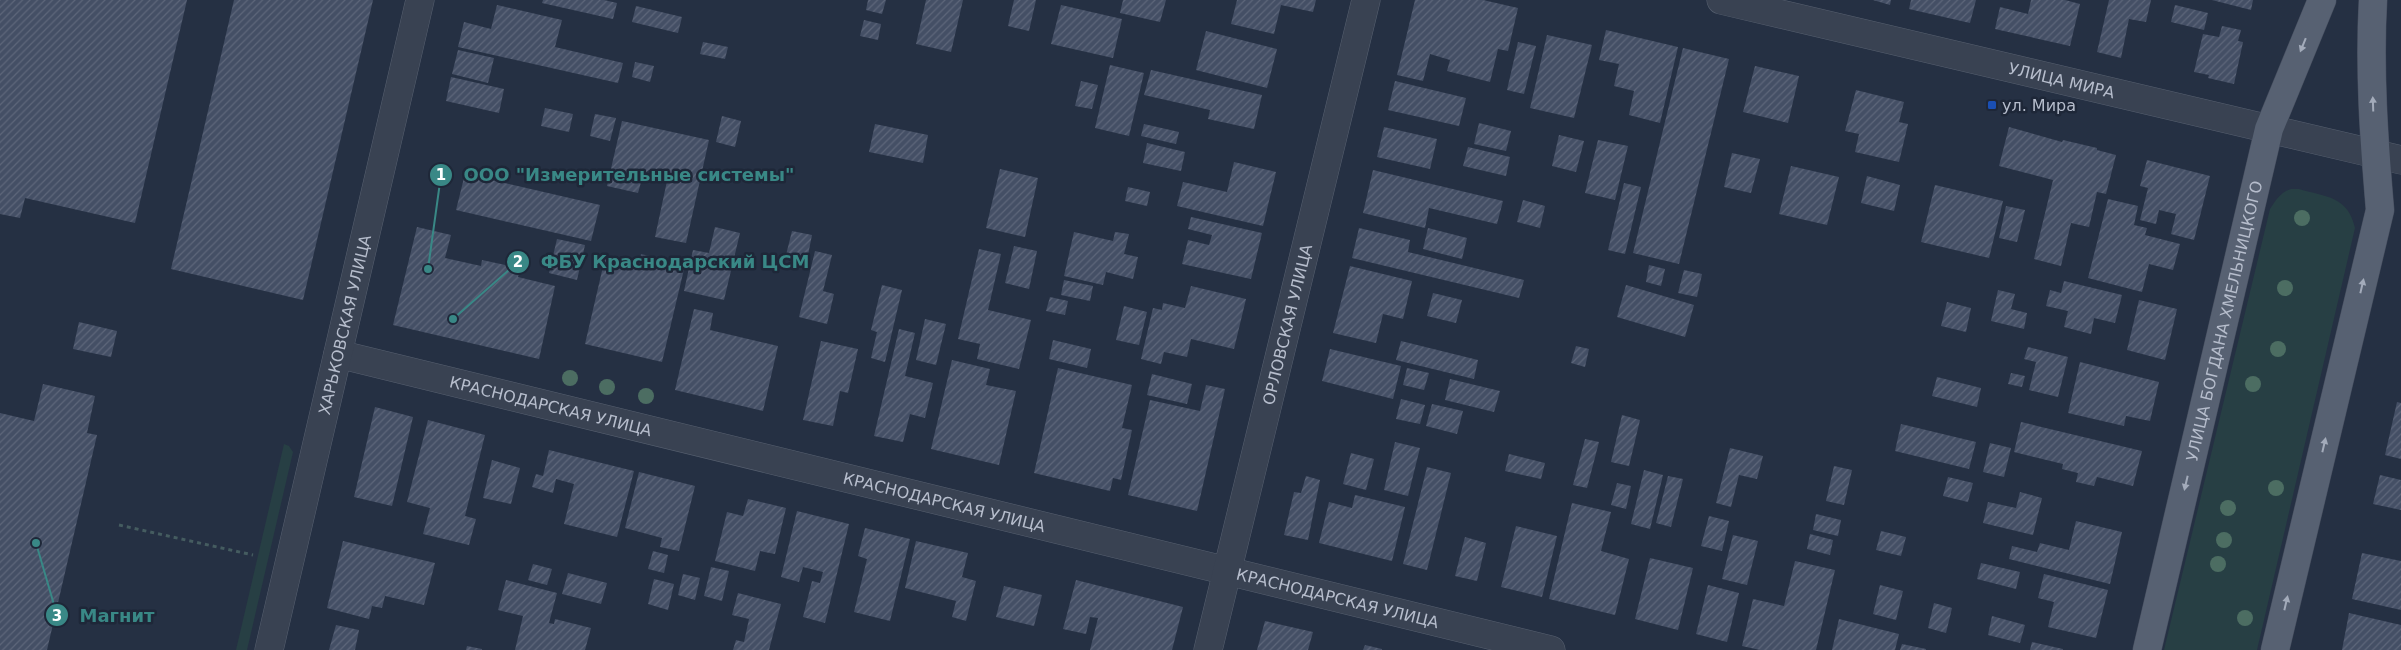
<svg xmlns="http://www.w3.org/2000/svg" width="2401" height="650" viewBox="0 0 2401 650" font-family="'DejaVu Sans',sans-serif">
  <defs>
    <pattern id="building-hatch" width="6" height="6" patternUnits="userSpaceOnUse" patternTransform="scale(1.25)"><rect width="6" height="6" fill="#444f65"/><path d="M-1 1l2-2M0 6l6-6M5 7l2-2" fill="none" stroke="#5d667a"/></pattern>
  </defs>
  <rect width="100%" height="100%" fill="#253043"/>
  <g fill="#273f44">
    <path d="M2291 189H2299C2326 197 2348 196 2355 228L2257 650H2164L2270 209C2276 200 2281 192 2291 189Z"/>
    <polygon points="284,444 289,446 293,452 247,650 236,650"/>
  </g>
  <g fill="url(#building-hatch)">
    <polygon points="0,0 187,0 135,223 25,198 20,218 0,214"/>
    <polygon points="234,0 373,0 303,300 171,269"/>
    <polygon points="543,0 604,0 617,3 613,19 542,3"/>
    <polygon points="868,0 886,0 882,14 866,10"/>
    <polygon points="926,0 963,0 951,52 916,44"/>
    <polygon points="1014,0 1036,0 1029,31 1008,26"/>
    <polygon points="1123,0 1166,0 1160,22 1120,13"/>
    <polygon points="1237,0 1316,0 1313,12 1281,5 1274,34 1231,24"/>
    <polygon points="1415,0 1483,0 1518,8 1508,51 1498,49 1490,82 1447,71 1450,60 1430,54 1423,81 1397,75"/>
    <polygon points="1873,0 1891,0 1890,5"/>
    <polygon points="1911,0 1976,0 1970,23 1909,9"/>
    <polygon points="2031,0 2065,0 2080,4 2070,46 1995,29 2000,7 2028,14"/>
    <polygon points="2109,0 2151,0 2146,22 2129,19 2121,58 2097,52"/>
    <polygon points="2212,0 2253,0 2251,10"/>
    <polygon points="497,5 562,20 555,47 623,63 618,83 458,47 464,22 491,29"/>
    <polygon points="1061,5 1122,19 1113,58 1051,44"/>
    <polygon points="2175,5 2208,13 2204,30 2171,22"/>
    <polygon points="636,6 682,17 678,33 632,22"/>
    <polygon points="864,20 881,24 878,40 860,36"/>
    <polygon points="2222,26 2241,30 2238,41 2243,42 2234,84 2208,78 2209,75 2194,72 2203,34 2219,37"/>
    <polygon points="1606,30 1678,47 1660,123 1629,115 1634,91 1614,86 1619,64 1599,60"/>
    <polygon points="1206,31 1277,49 1267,88 1196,70"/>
    <polygon points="1547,35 1592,45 1574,118 1530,108"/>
    <polygon points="703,42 728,47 725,59 700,54"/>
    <polygon points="1518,42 1536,46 1524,94 1507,90"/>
    <polygon points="1683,48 1729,59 1679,264 1633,253"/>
    <polygon points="458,50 494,58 488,83 452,74"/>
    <polygon points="635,62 654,66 650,82 632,77"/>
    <polygon points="1110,65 1144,73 1129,136 1095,128"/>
    <polygon points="1755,66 1799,76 1788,123 1743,112"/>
    <polygon points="1151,70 1262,95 1254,129 1208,119 1210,110 1144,95"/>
    <polygon points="451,77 504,89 499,113 446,101"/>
    <polygon points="1081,81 1098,85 1092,109 1075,106"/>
    <polygon points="1395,81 1466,98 1459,126 1388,110"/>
    <polygon points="1856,90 1904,102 1899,122 1908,124 1899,162 1855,152 1859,134 1845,131"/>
    <polygon points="545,108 573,114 569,132 541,126"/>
    <polygon points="595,114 616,118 610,141 590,136"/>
    <polygon points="722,116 741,121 735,147 716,142"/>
    <polygon points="622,121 709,140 686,243 655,237 667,181 661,171 649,170 643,175 638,193 607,186"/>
    <polygon points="1479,123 1511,131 1506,151 1474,144"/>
    <polygon points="875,124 928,135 923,163 869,152"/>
    <polygon points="1144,124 1179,132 1176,144 1141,136"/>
    <polygon points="1384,127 1437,139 1430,169 1377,157"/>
    <polygon points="2009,127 2062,142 2063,140 2097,148 2097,150 2116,155 2106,194 2097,192 2089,227 2071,223 2061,266 2034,259 2053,180 1999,166"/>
    <polygon points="1559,135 1584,141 1576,172 1552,166"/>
    <polygon points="1598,140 1628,146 1615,200 1585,193"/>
    <polygon points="1147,143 1185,152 1181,171 1143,163"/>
    <polygon points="1468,147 1510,157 1506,176 1463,166"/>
    <polygon points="1732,153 1760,159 1751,193 1724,187"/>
    <polygon points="2147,160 2210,176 2194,240 2171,234 2176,214 2159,210 2156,224 2140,220 2148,188 2140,186"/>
    <polygon points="1234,162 1276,172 1263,226 1177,206 1183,182 1227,192"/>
    <polygon points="1791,166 1839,177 1827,225 1779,214"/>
    <polygon points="1000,169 1038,178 1025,237 986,228"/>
    <polygon points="1373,170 1503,201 1497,224 1429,208 1425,228 1363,213"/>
    <polygon points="465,174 600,205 591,241 456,210"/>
    <polygon points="1867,176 1900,185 1894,211 1861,203"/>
    <polygon points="1624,183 1641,187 1625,254 1608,250"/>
    <polygon points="1935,185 2003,201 1989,258 1921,242"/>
    <polygon points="1128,187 1150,192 1147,206 1125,201"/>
    <polygon points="2108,199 2138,206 2134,225 2147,228 2145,235 2180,244 2173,270 2149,264 2142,292 2088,278"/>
    <polygon points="1523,200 1545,206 1540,228 1517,222"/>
    <polygon points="2006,206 2025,210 2017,242 1999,238"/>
    <polygon points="1191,217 1262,233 1251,279 1182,264 1188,240 1209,245 1212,235 1188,229"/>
    <polygon points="417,227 451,235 445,258 481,266 482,260 520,268 518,277 555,286 539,359 393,325"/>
    <polygon points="715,227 740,233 724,300 684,291 693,250 709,253"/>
    <polygon points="1359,228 1410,240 1408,252 1524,280 1519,298 1352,258"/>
    <polygon points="1428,228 1467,238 1462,259 1423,249"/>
    <polygon points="792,231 812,235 807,260 786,255"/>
    <polygon points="1074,232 1113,241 1115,232 1129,234 1124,254 1138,257 1133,279 1106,272 1103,285 1064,276"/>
    <polygon points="557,239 585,245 577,280 549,273"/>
    <polygon points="1014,246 1037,251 1029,289 1005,283"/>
    <polygon points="979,249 1001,254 988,310 1031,320 1019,369 977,359 980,344 958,339"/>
    <polygon points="815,251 832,255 823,291 834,294 827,324 799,317"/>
    <polygon points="641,254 685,265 662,362 585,344 605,258 639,266"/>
    <polygon points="1649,265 1665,269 1661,286 1646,282"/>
    <polygon points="1350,266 1412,281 1403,319 1383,314 1376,343 1333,333"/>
    <polygon points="1684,270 1702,274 1697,297 1678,293"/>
    <polygon points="1064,280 1093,286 1090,301 1061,295"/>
    <polygon points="2064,281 2122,295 2115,323 2094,318 2091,334 2064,327 2068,311 2046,306 2050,290 2061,293"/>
    <polygon points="882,285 902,290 885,362 871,358 877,332 871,330"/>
    <polygon points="1626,285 1694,305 1685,337 1617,317"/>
    <polygon points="1191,286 1246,299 1234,349 1191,339 1187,357 1164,352 1161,364 1141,359 1153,308 1162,310 1163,303 1185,308"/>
    <polygon points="1998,290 2015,294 2011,309 2027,313 2024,329 1991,321"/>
    <polygon points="1433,293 1462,300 1456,323 1427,316"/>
    <polygon points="1050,297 1068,301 1065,315 1046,311"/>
    <polygon points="2139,300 2177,309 2165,360 2127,350"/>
    <polygon points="1947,302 1971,308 1966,332 1941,326"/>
    <polygon points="1124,306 1147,312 1139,345 1116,340"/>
    <polygon points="694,309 713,313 710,330 778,346 763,411 675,390"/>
    <polygon points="925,319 946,324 936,365 916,360"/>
    <polygon points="79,322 117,331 111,357 73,349"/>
    <polygon points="899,329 915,333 905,376 933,383 925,418 910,414 903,442 874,436"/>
    <polygon points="1053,340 1091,349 1087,368 1049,359"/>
    <polygon points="821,341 858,349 848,393 840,391 833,426 803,420"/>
    <polygon points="1401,341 1478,360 1474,379 1396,360"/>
    <polygon points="1576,346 1589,349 1585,367 1571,363"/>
    <polygon points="2028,347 2068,357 2058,397 2029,390 2036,362 2024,359"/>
    <polygon points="1330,349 1401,366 1393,399 1322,381"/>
    <polygon points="952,360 990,369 986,385 1016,391 999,465 931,449"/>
    <polygon points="2080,362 2159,382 2150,421 2126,416 2124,426 2068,413"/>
    <polygon points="1058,368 1132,385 1122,428 1132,430 1121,480 1113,478 1110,491 1034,473"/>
    <polygon points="1407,368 1429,373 1424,390 1403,385"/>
    <polygon points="2011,373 2025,376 2022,387 2008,384"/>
    <polygon points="1152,374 1192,384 1187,404 1147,395"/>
    <polygon points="1937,377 1981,388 1977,407 1932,396"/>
    <polygon points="1450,379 1500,391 1494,412 1445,400"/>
    <polygon points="43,384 95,396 87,433 97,435 47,650 0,650 0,413 34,421"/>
    <polygon points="1206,385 1225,389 1197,511 1128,495 1150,400 1200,411"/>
    <polygon points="1401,399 1425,405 1420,424 1396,419"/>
    <polygon points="2397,402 2401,403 2401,459 2385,455"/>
    <polygon points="1432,404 1463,411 1457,434 1426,426"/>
    <polygon points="375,407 413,417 392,506 354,497"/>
    <polygon points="1622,415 1640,420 1629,466 1611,462"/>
    <polygon points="428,420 485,435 465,516 476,519 469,545 423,534 430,508 407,502"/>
    <polygon points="2021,422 2142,451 2133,486 2097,477 2094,486 2076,482 2078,473 2062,469 2063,464 2014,452"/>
    <polygon points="1901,424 1976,442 1969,469 1895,451"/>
    <polygon points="1585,439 1599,442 1587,488 1573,485"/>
    <polygon points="1395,442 1420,448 1408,496 1384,490"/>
    <polygon points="1990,443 2011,448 2004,477 1983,472"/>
    <polygon points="1730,448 1763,456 1757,479 1739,475 1731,507 1716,503"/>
    <polygon points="549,450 634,471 617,537 564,524 574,484 556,479 553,493 532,487 536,474 543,476"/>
    <polygon points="1351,453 1374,459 1366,490 1343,484"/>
    <polygon points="1509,454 1545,463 1541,479 1505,471"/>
    <polygon points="492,460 520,468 511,504 483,498"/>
    <polygon points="1834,466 1852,470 1844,505 1826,501"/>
    <polygon points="1427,467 1451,473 1427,570 1403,564"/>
    <polygon points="1644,470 1663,475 1650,529 1631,524"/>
    <polygon points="639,472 695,486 679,551 660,547 662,538 625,528"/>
    <polygon points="2380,475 2401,480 2401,510 2373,504"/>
    <polygon points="1306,476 1320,480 1308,540 1284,535 1294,492 1301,493"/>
    <polygon points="1668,476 1683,479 1671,527 1656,523"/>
    <polygon points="1948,477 1973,483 1968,502 1943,496"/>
    <polygon points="1617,483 1631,486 1626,509 1611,505"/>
    <polygon points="2020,492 2042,498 2033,535 1983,523 1988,502 2016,508"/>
    <polygon points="1355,495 1405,507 1392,561 1319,543 1329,502 1352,508"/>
    <polygon points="748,499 786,508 775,554 760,551 755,571 715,561 727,512 743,516"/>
    <polygon points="1572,503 1611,512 1601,551 1629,559 1615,615 1549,599"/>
    <polygon points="797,511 849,524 825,623 803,617 812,581 820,583 823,572 803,567 799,582 781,577"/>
    <polygon points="1816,514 1841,520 1838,536 1813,530"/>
    <polygon points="1709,516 1729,521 1722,551 1701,546"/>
    <polygon points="2076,521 2122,532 2110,584 2009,559 2012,546 2037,552 2040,543 2069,550"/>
    <polygon points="1516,526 1557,536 1542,597 1501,587"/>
    <polygon points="865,528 910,539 890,621 854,612 867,559 858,556"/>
    <polygon points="1881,531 1906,537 1901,556 1876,550"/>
    <polygon points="1810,534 1833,540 1830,555 1807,549"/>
    <polygon points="1733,535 1758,541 1747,585 1722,579"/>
    <polygon points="1465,537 1486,543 1477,581 1455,576"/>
    <polygon points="343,541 435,563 424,605 385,596 382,608 372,606 369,619 327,608"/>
    <polygon points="916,541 968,553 962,577 976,581 966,621 952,617 956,601 905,588"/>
    <polygon points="653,551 668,555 664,573 648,569"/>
    <polygon points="2362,553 2401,561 2401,610 2352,599"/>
    <polygon points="1650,558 1693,568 1678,630 1635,619"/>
    <polygon points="1795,561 1835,570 1816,650 1760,650 1742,646 1753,599 1784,606"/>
    <polygon points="1981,563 2020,572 2016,589 1977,579"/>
    <polygon points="533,564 552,569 547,585 528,580"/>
    <polygon points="711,567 729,571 722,601 704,596"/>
    <polygon points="568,573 607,583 601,604 562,594"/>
    <polygon points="683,574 700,578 695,600 678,595"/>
    <polygon points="2044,574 2108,590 2096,638 2048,627 2054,602 2038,598"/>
    <polygon points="654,579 674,584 668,610 648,604"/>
    <polygon points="506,580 557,593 549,623 554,624 555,619 591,628 585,650 515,650 523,616 498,610"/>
    <polygon points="1076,580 1183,607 1172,650 1090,650 1098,618 1090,617 1086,634 1063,629"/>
    <polygon points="1708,585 1739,593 1727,642 1696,634"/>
    <polygon points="1880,585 1903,591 1896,620 1873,614"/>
    <polygon points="1004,586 1042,595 1034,626 996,617"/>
    <polygon points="738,593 781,604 769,650 733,650 736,640 744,642 749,619 732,615"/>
    <polygon points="1934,603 1952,608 1946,633 1928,628"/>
    <polygon points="2349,613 2401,625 2401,650 2342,650"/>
    <polygon points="1992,616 2025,625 2020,643 1988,635"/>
    <polygon points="1839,619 1899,634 1895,650 1832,650"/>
    <polygon points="1265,621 1313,632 1308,650 1257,650"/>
    <polygon points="336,625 359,630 355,650 329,650"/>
    <polygon points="2032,642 2063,649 2063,650 2030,650"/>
    <polygon points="1902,644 1926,649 1926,650 1900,650"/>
    <polygon points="1365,645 1382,649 1382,650 1363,650"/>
    <polygon points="467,646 482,649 482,650 466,650"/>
  </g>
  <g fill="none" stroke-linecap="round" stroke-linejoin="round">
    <g stroke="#576070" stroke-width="29">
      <g id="minor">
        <path id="s1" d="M1721 0 2401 160"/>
        <path id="s2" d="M338 354 1551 650"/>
        <path id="s3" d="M269 650 420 0"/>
        <path id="s4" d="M1208 650 1366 0"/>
      </g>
    </g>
    <g stroke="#434b5c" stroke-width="29">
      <g id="major">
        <path id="s5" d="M2147 650 2269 129 2322 0"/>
        <path d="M2275 650 2380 210C2374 140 2369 70 2373 0"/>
      </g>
    </g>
    <polyline stroke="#455c60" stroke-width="3" stroke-dasharray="4 4" stroke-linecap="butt" points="119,525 253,555"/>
    <use href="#minor" stroke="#394252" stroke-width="28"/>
    <use href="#major" stroke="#576172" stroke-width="28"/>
  </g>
  <g fill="#4c6d62">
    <circle cx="2302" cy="218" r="8"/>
    <circle cx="2285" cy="288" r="8"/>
    <circle cx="2278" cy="349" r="8"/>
    <circle cx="570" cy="378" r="8"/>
    <circle cx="2253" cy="384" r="8"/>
    <circle cx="607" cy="387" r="8"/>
    <circle cx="646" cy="396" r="8"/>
    <circle cx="2276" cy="488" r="8"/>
    <circle cx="2228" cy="508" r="8"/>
    <circle cx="2224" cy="540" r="8"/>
    <circle cx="2218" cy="564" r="8"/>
    <circle cx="2245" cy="618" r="8"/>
  </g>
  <defs><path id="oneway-solid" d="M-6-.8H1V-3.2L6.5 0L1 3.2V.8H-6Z" transform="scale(1.25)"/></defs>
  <g fill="#a3abba">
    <use href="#oneway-solid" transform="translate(2303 45) rotate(112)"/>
    <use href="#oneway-solid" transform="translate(2373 104) rotate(-92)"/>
    <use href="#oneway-solid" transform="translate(2362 286) rotate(-77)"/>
    <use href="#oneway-solid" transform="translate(2324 445) rotate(-77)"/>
    <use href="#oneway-solid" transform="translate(2186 483) rotate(103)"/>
    <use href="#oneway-solid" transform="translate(2286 603) rotate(-77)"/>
  </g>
  <rect fill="#1a4fb4" stroke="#1e2738" stroke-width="2" x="1987" y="100" width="10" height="10" rx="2.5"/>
  <g text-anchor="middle" stroke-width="5" stroke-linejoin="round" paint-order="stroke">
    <g font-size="16" fill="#b6bdcc" stroke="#1e2738">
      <text dy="6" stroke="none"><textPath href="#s1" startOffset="350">УЛИЦА МИРА</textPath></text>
      <text dy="6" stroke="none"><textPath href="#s5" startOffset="338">УЛИЦА БОГДАНА ХМЕЛЬНИЦКОГО</textPath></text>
      <text dy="6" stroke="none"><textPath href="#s3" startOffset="334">ХАРЬКОВСКАЯ УЛИЦА</textPath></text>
      <text dy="6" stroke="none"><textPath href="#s4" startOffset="335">ОРЛОВСКАЯ УЛИЦА</textPath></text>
      <text dy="6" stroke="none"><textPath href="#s2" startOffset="219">КРАСНОДАРСКАЯ УЛИЦА</textPath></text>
      <text dy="6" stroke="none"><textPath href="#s2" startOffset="624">КРАСНОДАРСКАЯ УЛИЦА</textPath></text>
      <text dy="6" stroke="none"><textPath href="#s2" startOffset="1029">КРАСНОДАРСКАЯ УЛИЦА</textPath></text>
    </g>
    <g font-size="16" fill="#b6bdcc" stroke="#1e2738" text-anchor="start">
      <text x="2002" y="111">ул. Мира</text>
    </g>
  </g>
  <path fill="none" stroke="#398886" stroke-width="2" d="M428 269L441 175M453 319L518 262M36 543L57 615"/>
  <g fill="#398886" stroke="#1e2738" stroke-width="2">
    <circle cx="428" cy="269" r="5"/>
    <circle cx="453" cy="319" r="5"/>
    <circle cx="36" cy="543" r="5"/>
    <circle cx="441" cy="175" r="12"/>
    <circle cx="518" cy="262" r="12"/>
    <circle cx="57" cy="615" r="12"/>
  </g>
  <g font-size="15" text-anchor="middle" font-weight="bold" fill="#fff">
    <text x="441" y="180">1</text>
    <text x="518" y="267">2</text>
    <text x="57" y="621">3</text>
  </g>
  <g font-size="18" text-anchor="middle" font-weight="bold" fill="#398886" stroke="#1e2738" stroke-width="5" stroke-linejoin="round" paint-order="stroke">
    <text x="629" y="181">ООО "Измерительные системы"</text>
    <text x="675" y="268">ФБУ Краснодарский ЦСМ</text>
    <text x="117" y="622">Магнит</text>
  </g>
</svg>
